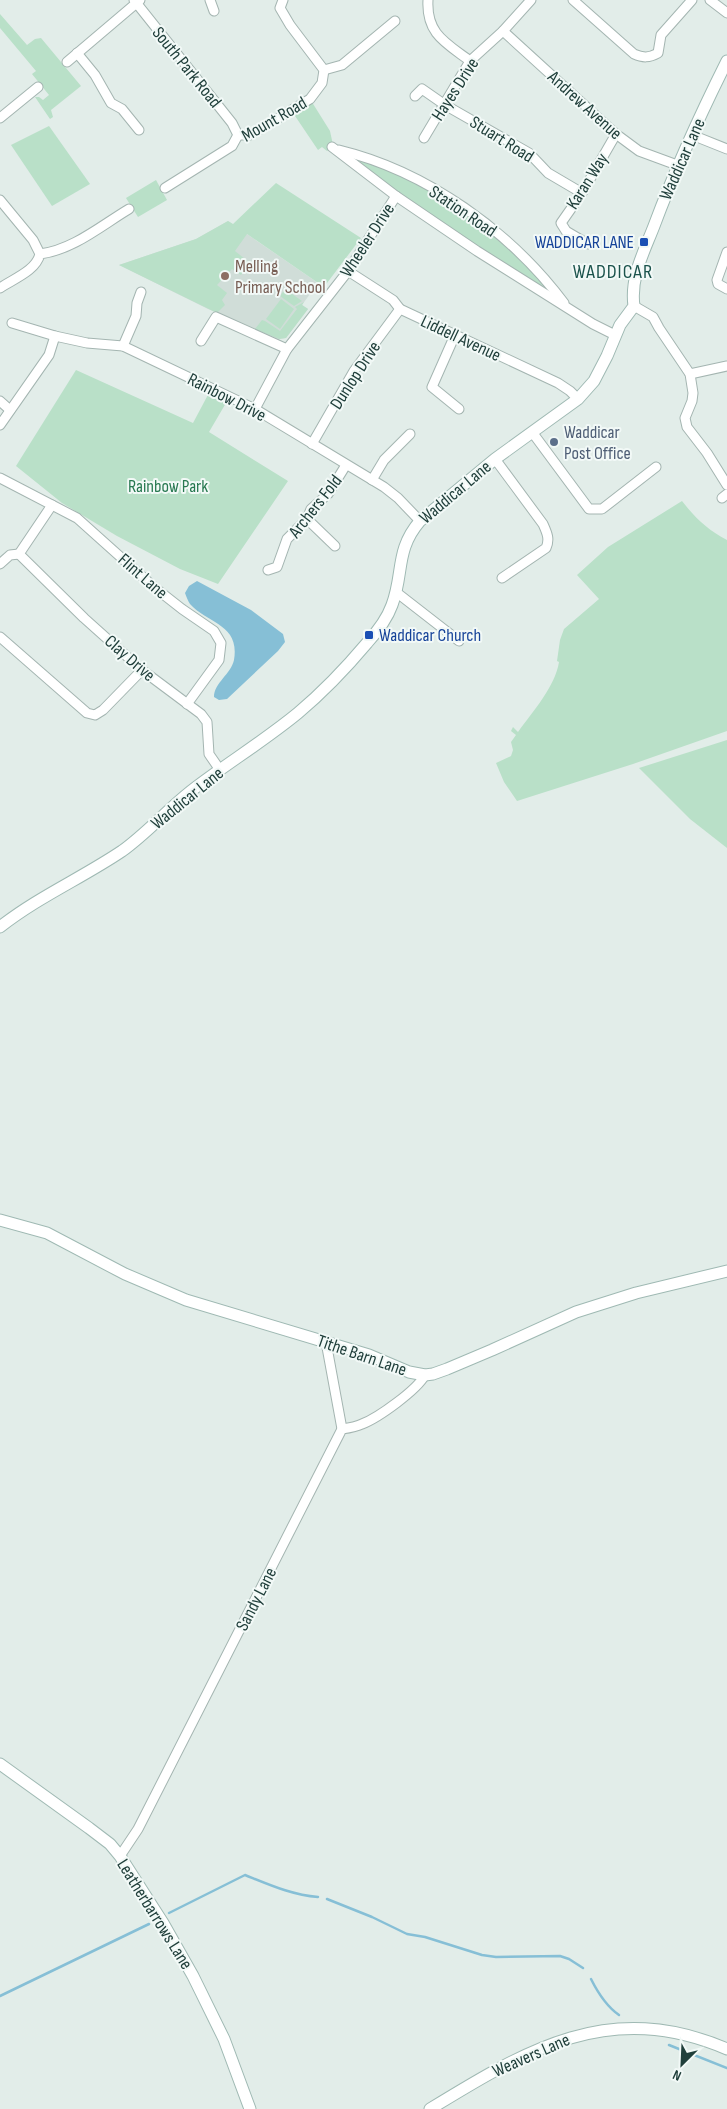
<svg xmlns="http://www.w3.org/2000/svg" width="727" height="2109" viewBox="0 0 727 2109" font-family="'Sofia Sans Condensed',sans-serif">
  <rect width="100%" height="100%" fill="#e2ede9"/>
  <polygon fill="#d0ddd8" points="228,221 318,283 302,305 308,309 286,338 279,339 208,309 119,265 196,239"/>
  <g fill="#b9e0c8">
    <polygon points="0,14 27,45 35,39 41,38 81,86 51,110 53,117 50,119 35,97 39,97 43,100 49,95 32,74 36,71 0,28"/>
    <polygon points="310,99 330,131 333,145 327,151 322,147 318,150 291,110"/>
    <polygon points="49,126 90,184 52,206 11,145"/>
    <polygon points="336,150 382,164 447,198 510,243 562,303 355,166"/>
    <polygon points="156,180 167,200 138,217 126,198"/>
    <polygon points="276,183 361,238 324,287 247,234 235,251 250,263 241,275 232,269 217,285 227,293 222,300 225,305 217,313 119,265 196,239 228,221 233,224"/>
    <polygon points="285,289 302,301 294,306 280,296"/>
    <polygon points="281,299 294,309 280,329 266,319"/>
    <polygon points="304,302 302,305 308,309 286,338 279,339 255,329 262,320 265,321 280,331 297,309 295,307"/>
    <polygon points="76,370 193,423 210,391 226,403 209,432 288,481 218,584 180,569 117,536 62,503 16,466"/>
    <path d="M682 501C695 518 708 530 727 540V731L633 764 517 801 504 782 496 763 511 756 513 750 511 742 516 735 511 731 513 727 518 732C533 711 555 687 559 662L557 661 560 640 564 629 599 599 577 575 608 547Z"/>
    <polygon points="727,740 727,848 690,819 639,768"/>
  </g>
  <path fill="#86bfd6" d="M197 581 251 610 283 634 285 642 278 651 227 699 219 700 214 697C214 683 231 674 234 660 240 624 208 624 190 604 188 601 186 596 185 593L189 586Z"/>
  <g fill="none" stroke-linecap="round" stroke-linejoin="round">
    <g stroke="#86bfd6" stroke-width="2.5">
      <polyline points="327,1899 372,1917 407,1934 425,1937 482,1955 496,1957 560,1956 569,1959 583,1968"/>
      <path d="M169 1913 245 1875C270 1885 292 1895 318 1897"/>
      <path d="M591 1979C598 1993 606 2006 619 2015"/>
      <polyline points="0,1996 149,1924"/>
      <polyline points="669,2045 727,2068"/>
    </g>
    <g stroke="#a4b5b1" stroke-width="11">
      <g id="street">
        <polyline points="134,0 232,123 238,135"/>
        <polyline points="210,0 214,11"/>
        <path d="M428 0C426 34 446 43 470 61"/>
        <path d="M573 0 634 54C643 58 649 58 658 53L661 35 692 0"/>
        <polyline points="710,0 727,13"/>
        <polyline points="503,31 616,134 639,151 677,165"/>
        <polyline points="77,53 95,75 111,103 122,109 139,130"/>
        <polyline points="67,62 140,0"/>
        <polyline points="324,70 342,65 395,21"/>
        <polyline points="415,96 422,89 445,105 529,153 548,173 582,193"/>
        <polyline points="0,118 38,87"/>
        <polyline points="238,135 250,135 310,99 322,83 324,70 290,25 280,8 283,0"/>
        <polyline points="692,135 727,149"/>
        <polyline points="424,138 470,61 503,31 531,0"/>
        <polyline points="332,147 396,196 477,251 593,324 615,335"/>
        <path d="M339 150C426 171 510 231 564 303"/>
        <polyline points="165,188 232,146 238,135"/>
        <polyline points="0,200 33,240 40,254"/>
        <polyline points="588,244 566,231 561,223 582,193 616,134"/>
        <polyline points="727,252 717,280 718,284 727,289"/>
        <polyline points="348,271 393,300 400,309 558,383 570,391 578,399"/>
        <path d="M0 288C13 279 36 271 40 254 73 250 102 225 129 209"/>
        <polyline points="634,306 653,317 659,328 690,374 693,393 692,401 685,418 687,427 707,453 727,485"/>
        <polyline points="12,323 55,336 87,343 123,346 255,409 384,487 398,498 420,521"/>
        <polyline points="455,335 432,387 459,409"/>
        <polyline points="201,341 216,317 287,349"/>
        <polyline points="123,346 136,316 137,303 141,292"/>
        <polyline points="690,374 727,366"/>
        <polyline points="0,401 10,410"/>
        <polyline points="255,409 287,349 348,271 396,196"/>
        <polyline points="0,425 49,355 55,336"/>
        <polyline points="532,432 589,509 602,509 656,467"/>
        <polyline points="312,444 354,371 400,309"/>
        <path d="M495 459 543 524C547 533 550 539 546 548L502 578"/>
        <polyline points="0,478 77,518 154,587 182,609 214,631 221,643 219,660 187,704"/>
        <polyline points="372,480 384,460 410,434"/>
        <polyline points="722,498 727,494"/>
        <polyline points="307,519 335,546"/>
        <polyline points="19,554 84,618 142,670 201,714 207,722 209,754 220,770"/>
        <polyline points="19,554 52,505"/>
        <polyline points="0,564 10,555 19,554"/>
        <polyline points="268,570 277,567 287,539 307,519 311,509 328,494 346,465"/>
        <polyline points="396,592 459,641"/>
        <polyline points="0,637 87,713 95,715 103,710 142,670"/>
        <polyline points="326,1342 342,1429"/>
        <path d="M120 1856 138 1829 342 1429C349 1428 356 1427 362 1424 378 1418 417 1390 425 1375"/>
      </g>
    </g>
    <g stroke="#9fb9b3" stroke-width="13">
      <g id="secondary">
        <path d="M0 927C38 897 82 878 122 851 147 833 167 810 191 791 226 764 264 741 298 713 323 692 346 668 367 643 377 632 387 619 392 605 404 573 395 550 420 521L495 459 578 399 594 381 607 356 620 325 634 306C630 277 644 252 654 226 675 170 700 115 727 61"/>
        <polyline points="0,1220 47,1233 125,1274 186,1300 369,1355 409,1372 425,1375 433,1374 447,1369 492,1350 576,1312 636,1293 727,1271"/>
        <polyline points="0,1764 89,1828 110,1844 120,1856 163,1923 193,1976 224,2039 250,2109"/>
        <path d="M430 2109C528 2049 610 1999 727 2049"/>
      </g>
    </g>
    <use href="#street" stroke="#fff" stroke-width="9"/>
    <use href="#secondary" stroke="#fff" stroke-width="11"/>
  </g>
  <g fill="#1a4fb4" stroke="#f2f9f7" stroke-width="2">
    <rect x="639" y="237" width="10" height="10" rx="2.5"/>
    <rect x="364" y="630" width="10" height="10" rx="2.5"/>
  </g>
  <circle fill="#8d6e63" stroke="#f2f9f7" stroke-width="2" cx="225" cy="276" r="5"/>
  <circle fill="#5c6f8a" stroke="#f2f9f7" stroke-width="2" cx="554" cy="442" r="5"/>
  <g text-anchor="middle" stroke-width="4" stroke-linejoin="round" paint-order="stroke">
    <g font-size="18" fill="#203f3b" stroke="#f2f9f7">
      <text transform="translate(187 67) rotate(51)" y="6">South Park Road</text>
      <text transform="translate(455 89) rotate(-57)" y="6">Hayes Drive</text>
      <text transform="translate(585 105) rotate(42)" y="6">Andrew Avenue</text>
      <text transform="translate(274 119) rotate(-30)" y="6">Mount Road</text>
      <text transform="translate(502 139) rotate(32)" y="6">Stuart Road</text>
      <text transform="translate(682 159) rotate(-66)" y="6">Waddicar Lane</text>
      <text transform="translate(587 181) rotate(-58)" y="6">Karan Way</text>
      <text transform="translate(463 211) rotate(34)" y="6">Station Road</text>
      <text transform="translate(367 240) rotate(-57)" y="6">Wheeler Drive</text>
      <text transform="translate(461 338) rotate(25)" y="6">Liddell Avenue</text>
      <text transform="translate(355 375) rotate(-57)" y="6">Dunlop Drive</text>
      <text transform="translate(227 397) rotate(27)" y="6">Rainbow Drive</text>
      <text transform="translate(455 492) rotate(-40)" y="6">Waddicar Lane</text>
      <text transform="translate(315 506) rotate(-52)" y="6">Archers Fold</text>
      <text transform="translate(143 576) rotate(41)" y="6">Flint Lane</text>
      <text transform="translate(130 658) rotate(41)" y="6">Clay Drive</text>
      <text transform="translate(187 798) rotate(-39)" y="6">Waddicar Lane</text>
      <text transform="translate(362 1355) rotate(19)" y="6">Tithe Barn Lane</text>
      <text transform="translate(256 1599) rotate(-63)" y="6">Sandy Lane</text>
      <text transform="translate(155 1914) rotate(58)" y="6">Leatherbarrows Lane</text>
      <text transform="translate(531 2055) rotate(-24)" y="6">Weavers Lane</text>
    </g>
    <g font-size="18" fill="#164399" stroke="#f2f9f7" text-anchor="end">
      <text x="634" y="248">WADDICAR LANE</text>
      <text x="379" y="641" text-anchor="start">Waddicar Church</text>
    </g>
    <g font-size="18" fill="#785e54" stroke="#f2f9f7" text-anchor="start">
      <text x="235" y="272">Melling<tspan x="235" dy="21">Primary School</tspan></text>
    </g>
    <g font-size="18" fill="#4e5e75" stroke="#f2f9f7" text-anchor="start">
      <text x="564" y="438">Waddicar<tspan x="564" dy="21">Post Office</tspan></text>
    </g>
    <g font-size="18" fill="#287951" stroke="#f2f9f7">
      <text x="168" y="492">Rainbow Park</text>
    </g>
    <g font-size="20" letter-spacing="1" fill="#1b534c" stroke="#f2f9f7">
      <text x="613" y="278">WADDICAR</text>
    </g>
  </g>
  <g transform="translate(682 2064) rotate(204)" stroke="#f2f9f7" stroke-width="4" paint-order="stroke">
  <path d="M0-4L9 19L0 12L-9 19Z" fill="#203f3b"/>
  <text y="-8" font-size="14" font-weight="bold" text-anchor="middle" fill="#203f3b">N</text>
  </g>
</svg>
